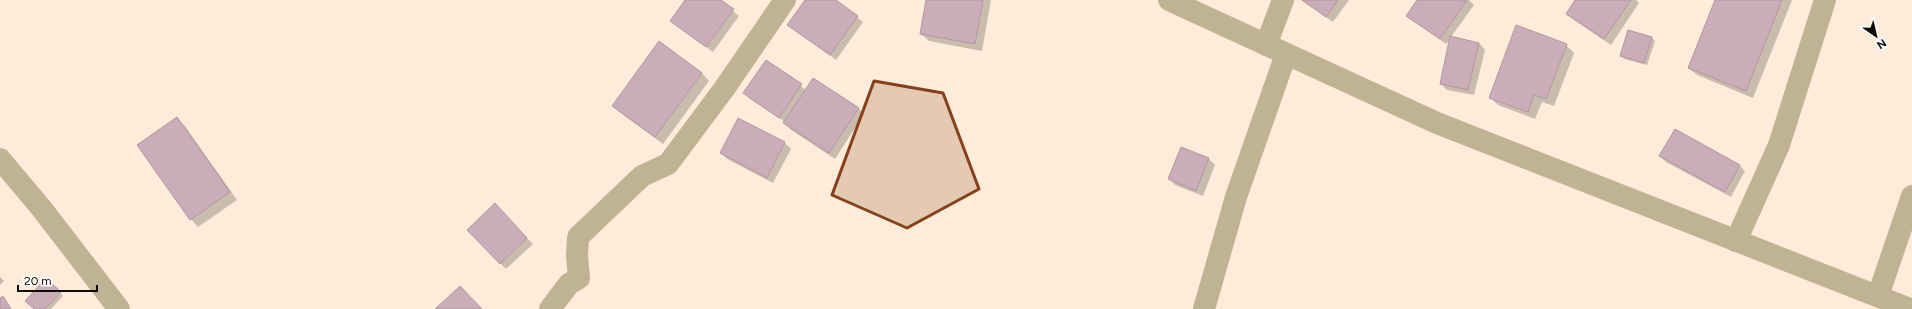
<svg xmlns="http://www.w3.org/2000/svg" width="1912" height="309" viewBox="0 0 1912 309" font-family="Figtree,sans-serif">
  <rect width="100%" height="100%" fill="#fcecd9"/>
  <g fill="#0003">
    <polygon points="686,0 719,0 739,16 713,52 671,21"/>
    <polygon points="807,0 834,0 863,22 836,60 789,25"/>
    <polygon points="927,0 991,0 982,51 929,41 921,34"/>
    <polygon points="1301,0 1349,0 1333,22"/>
    <polygon points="1419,0 1469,0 1474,5 1451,37 1479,43 1485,50 1474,95 1447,90 1441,84 1451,38 1446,44 1408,16"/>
    <polygon points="1576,0 1636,0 1639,3 1611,45 1573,19 1567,13"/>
    <polygon points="1716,0 1792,0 1753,98 1697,75 1689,68"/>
    <polygon points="1652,38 1655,41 1647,65 1624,59 1621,55"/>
    <polygon points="1566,45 1574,53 1554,106 1542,102 1535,119 1498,105 1490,97"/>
    <polygon points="766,61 806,90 858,108 864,114 835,159 790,129 785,122 750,99 744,93"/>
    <polygon points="702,73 709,81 663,144 621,113 613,106"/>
    <polygon points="177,119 185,126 237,200 198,227 191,219"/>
    <polygon points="739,119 785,143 791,149 773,183 727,159 721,153"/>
    <polygon points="1181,148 1209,159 1215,165 1203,196 1175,185 1169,179"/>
    <polygon points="1660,156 1739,165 1745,171 1731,197 1666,162"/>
    <polygon points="495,205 533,244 506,269 468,230"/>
    <polygon points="0,277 4,281 0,285"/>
    <polygon points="46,280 63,296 51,309 35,309"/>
  </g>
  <g fill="#cbadb9" stroke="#b396a1">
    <polygon points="685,0 721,0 734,9 706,47 670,21"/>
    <polygon points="805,0 836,0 858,16 830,55 787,25"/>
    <polygon points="926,0 983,0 975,44 920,34"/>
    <polygon points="1302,0 1338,0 1326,17"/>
    <polygon points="1417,0 1467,0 1440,39 1406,16"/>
    <polygon points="1575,0 1631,0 1604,39 1566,14"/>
    <polygon points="1715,0 1782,0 1746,91 1688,68"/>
    <polygon points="1516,25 1567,44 1546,99 1534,95 1528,112 1489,98"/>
    <polygon points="1628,30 1652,37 1644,63 1620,56"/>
    <polygon points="1450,36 1479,43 1468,90 1440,84"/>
    <polygon points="659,41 702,73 655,137 612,106"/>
    <polygon points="766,60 802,84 779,118 743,93"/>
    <polygon points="813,78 859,108 829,153 783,123"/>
    <polygon points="177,117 230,192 190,220 137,145"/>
    <polygon points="738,118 785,142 767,178 720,153"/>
    <polygon points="1675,129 1740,165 1725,192 1659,156"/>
    <polygon points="1181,147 1209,158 1196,191 1168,179"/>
    <polygon points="495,203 527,238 500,264 467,230"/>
    <polygon points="46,278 61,292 45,309 34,309 25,301"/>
    <polygon points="460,286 482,309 435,309"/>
    <polygon points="3,296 11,309 0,309 0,298"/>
  </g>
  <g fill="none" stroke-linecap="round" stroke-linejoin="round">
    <g stroke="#c0b394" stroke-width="22">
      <polyline points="1169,0 1437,123 1910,309"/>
      <polyline points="1266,45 1283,0"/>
      <polyline points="0,159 42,209 119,309"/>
      <polyline points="1736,241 1779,145 1825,0"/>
      <polyline points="1878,296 1912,196"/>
      <polyline points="550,309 569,284 579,278 577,256 578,237 642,176 668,164 724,89 785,0"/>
      <polyline points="1204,309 1236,197 1286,54"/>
    </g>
  </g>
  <path fill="#86401c" fill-opacity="0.2" stroke="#86401c" stroke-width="3" stroke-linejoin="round" d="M874 81 943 93 979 189 907 228 832 195Z"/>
  <g transform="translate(1876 36) rotate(146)" stroke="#fcfcfc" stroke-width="3" paint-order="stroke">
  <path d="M0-3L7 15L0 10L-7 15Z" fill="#100a04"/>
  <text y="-6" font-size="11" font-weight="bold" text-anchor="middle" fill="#100a04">N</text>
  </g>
  <path d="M18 285v6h79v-6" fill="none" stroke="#100a04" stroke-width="2"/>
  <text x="24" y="285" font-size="12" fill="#100a04" stroke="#fcfcfc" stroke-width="3" paint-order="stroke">20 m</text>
</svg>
